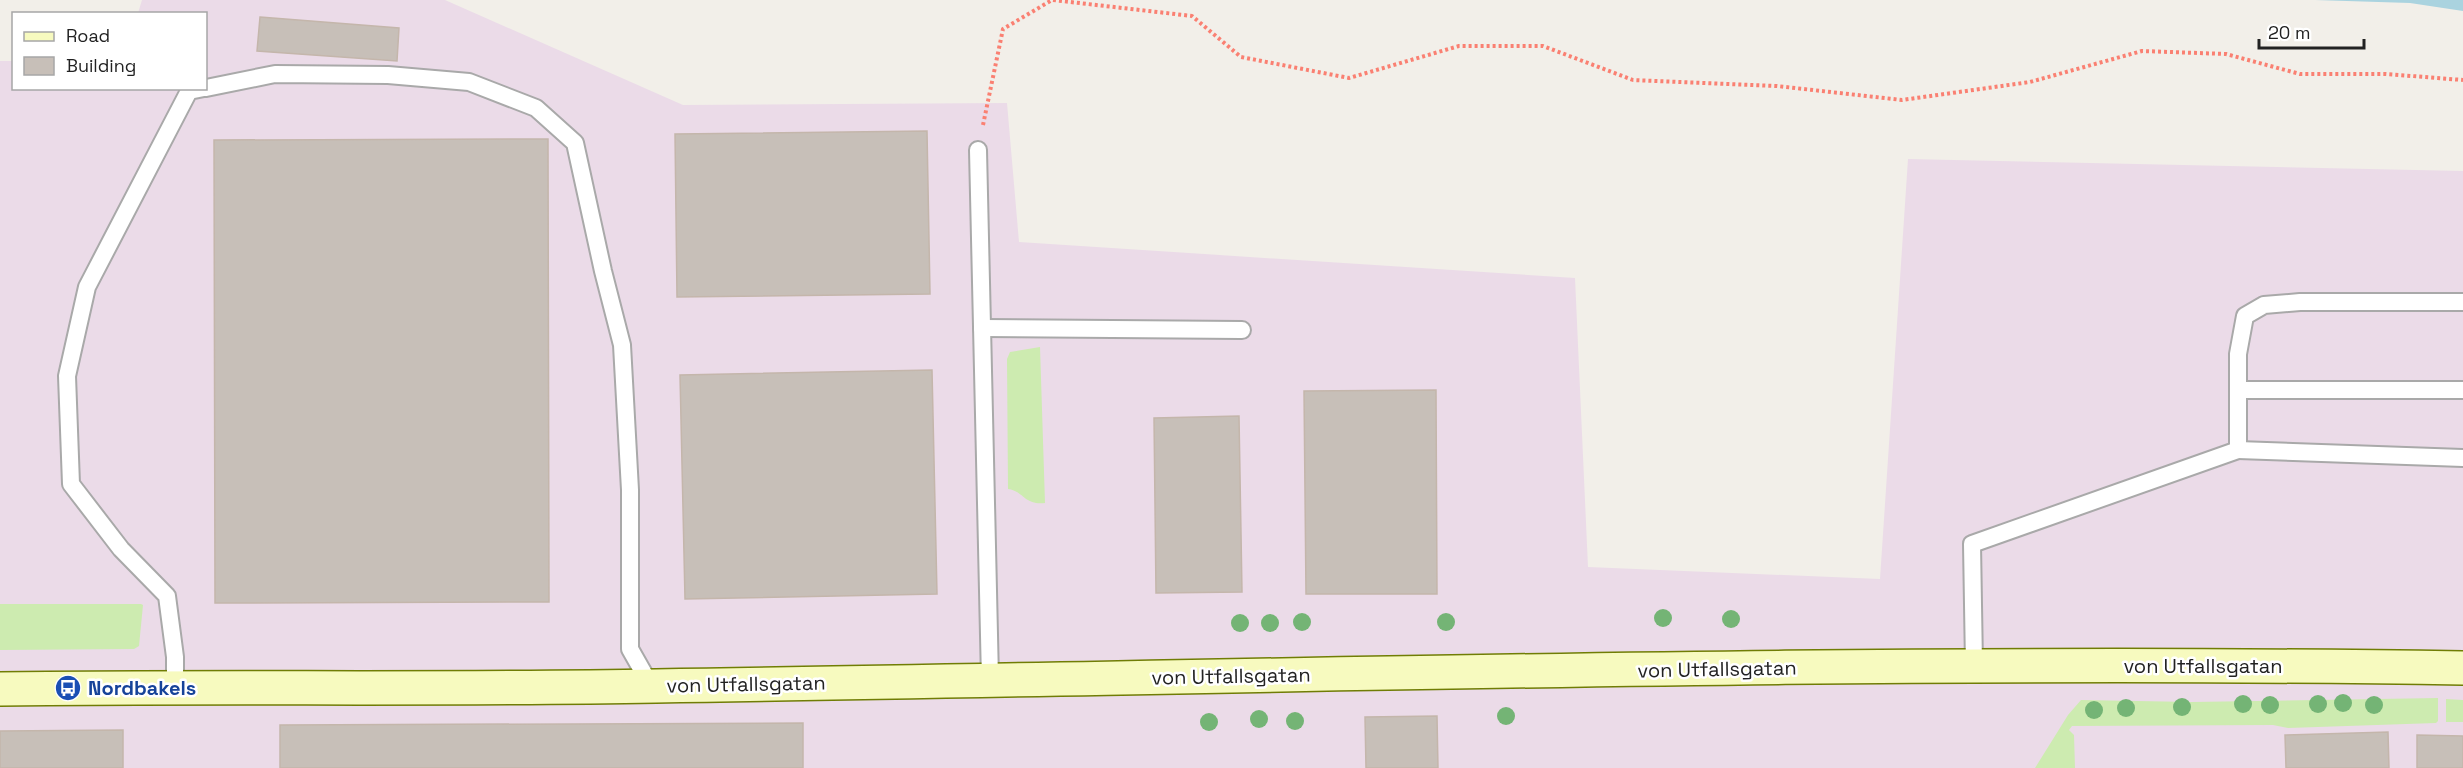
<svg xmlns="http://www.w3.org/2000/svg" width="2463" height="768" viewBox="0 0 2463 768" font-family="'Space Grotesk',sans-serif">
  <rect width="100%" height="100%" fill="#f2efe9"/>
  <polygon fill="#ebdbe8" points="142,0 445,0 683,105 1007,103 1019,242 1575,278 1588,567 1880,579 1908,159 2463,171 2463,768 0,768 0,61 13,61 14,88 206,88 206,14 138,13"/>
  <g fill="#cdebb0">
    <path d="M1040 347 1045 503C1023 505 1024 491 1008 489L1007 359 1010 352Z"/>
    <polygon points="0,604 141,604 143,605 139,646 134,649 0,650"/>
    <polygon points="2438,698 2438,721 2436,723 2288,728 2273,725 2072,726 2069,730 2074,735 2075,768 2035,768 2068,715 2081,700 2192,702"/>
    <polygon points="2446,699 2463,700 2463,722 2446,722"/>
  </g>
  <polygon fill="#aad3df" points="2315,0 2463,0 2463,11 2410,3"/>
  <g fill="#c7bfb8" stroke="#c4b6ab" stroke-width="1.5">
    <polygon points="260,17 399,28 397,61 257,51"/>
    <polygon points="927,131 930,294 677,297 675,134"/>
    <polygon points="548,139 549,602 215,603 214,140"/>
    <polygon points="932,370 937,594 685,599 680,375"/>
    <polygon points="1436,390 1437,594 1306,594 1304,391"/>
    <polygon points="1239,416 1242,592 1156,593 1154,418"/>
    <polygon points="1437,716 1438,768 1366,768 1365,717"/>
    <polygon points="803,723 803,768 280,768 280,725"/>
    <polygon points="123,730 123,768 0,768 0,731"/>
    <polygon points="2388,732 2389,768 2286,768 2285,735"/>
    <polygon points="2417,735 2463,736 2463,768 2417,768"/>
  </g>
  <g fill="none" stroke-linecap="round" stroke-linejoin="round">
    <g stroke="#a9a9a9" stroke-width="20">
      <g id="lane">
        <polyline points="206,88 275,74 388,75 469,82 536,108 575,143 603,271 622,345 630,490 630,649 651,686"/>
        <polyline points="978,150 990,679"/>
        <polyline points="982,328 1242,330"/>
        <polyline points="2238,390 2463,390"/>
        <polyline points="2238,450 2463,458"/>
        <polyline points="1974,665 1972,544 2238,450 2238,354 2245,316 2264,305 2300,302 2463,302"/>
        <polyline points="175,686 175,657 167,596 121,549 71,484 67,376 87,287 189,91 204,88"/>
      </g>
    </g>
    <g stroke="#707d05" stroke-width="36">
      <path id="secondary" d="M0 689C219 686 437 690 656 686 1258 677 1861 659 2463 668"/>
    </g>
    <g stroke="#fa8072" stroke-width="4" stroke-dasharray="3 3" stroke-linecap="butt">
      <polyline points="1053,0 1192,16 1241,57 1349,78 1459,46 1543,46 1633,80 1777,86 1902,100 2030,82 2142,51 2226,54 2300,74 2386,74 2463,80"/>
      <polyline points="983,125 1003,29 1052,0"/>
    </g>
    <use href="#lane" stroke="#fff" stroke-width="16"/>
    <use href="#secondary" stroke="#f7fabf" stroke-width="33"/>
  </g>
  <g fill="#74b475">
    <circle cx="1663" cy="618" r="9"/>
    <circle cx="1731" cy="619" r="9"/>
    <circle cx="1302" cy="622" r="9"/>
    <circle cx="1446" cy="622" r="9"/>
    <circle cx="1240" cy="623" r="9"/>
    <circle cx="1270" cy="623" r="9"/>
    <circle cx="2343" cy="703" r="9"/>
    <circle cx="2243" cy="704" r="9"/>
    <circle cx="2318" cy="704" r="9"/>
    <circle cx="2270" cy="705" r="9"/>
    <circle cx="2374" cy="705" r="9"/>
    <circle cx="2182" cy="707" r="9"/>
    <circle cx="2126" cy="708" r="9"/>
    <circle cx="2094" cy="710" r="9"/>
    <circle cx="1506" cy="716" r="9"/>
    <circle cx="1259" cy="719" r="9"/>
    <circle cx="1295" cy="721" r="9"/>
    <circle cx="1209" cy="722" r="9"/>
  </g>
  <defs>
    <g id="bus-disc" transform="scale(1.35)"><circle r="9.5" fill="#1a4fb4" stroke="#fff"/><path d="M-5-6H5V4H4V6H2V4H-2V6H-4V4H-5ZM-3.5-4V0h7V-4ZM-3.5 1.2v1.5H-2V1.2ZM2 1.2v1.5H3.5V1.2Z" fill="#fff"/></g>
  </defs>
  <g fill-rule="evenodd">
    <use href="#bus-disc" x="68" y="688"/>
  </g>
  <g text-anchor="middle" stroke-width="5" stroke-linejoin="round" paint-order="stroke">
    <g font-size="20" fill="#222" stroke="#fff">
      <text x="2203" y="673">von Utfallsgatan</text>
      <text transform="translate(1717 669) rotate(-1)" y="7">von Utfallsgatan</text>
      <text transform="translate(1231 676) rotate(-1)" y="7">von Utfallsgatan</text>
      <text transform="translate(746 684) rotate(-1)" y="7">von Utfallsgatan</text>
    </g>
    <g font-size="20" font-weight="bold" fill="#164399" stroke="#fff" text-anchor="start">
      <text x="88" y="695">Nordbakels</text>
    </g>
  </g>
  <rect x="12" y="12" width="195" height="78" fill="#ffffff" stroke="#a7a7a7" stroke-width="1.5"/>
  <rect x="24" y="32" width="30" height="9" fill="#f7fabf" stroke="#a7a7a7" stroke-width="1.5"/>
  <text x="66" y="42" font-size="18" fill="#222222">Road</text>
  <rect x="24" y="57" width="30" height="18" fill="#c7bfb8" stroke="#a7a7a7" stroke-width="1.5"/>
  <text x="66" y="72" font-size="18" fill="#222222">Building</text>
  <path d="M2259 39v9h105v-9" fill="none" stroke="#222222" stroke-width="3"/>
  <text x="2268" y="39" font-size="18" fill="#222222" stroke="#ffffff" stroke-width="4.5" paint-order="stroke">20 m</text>
</svg>
